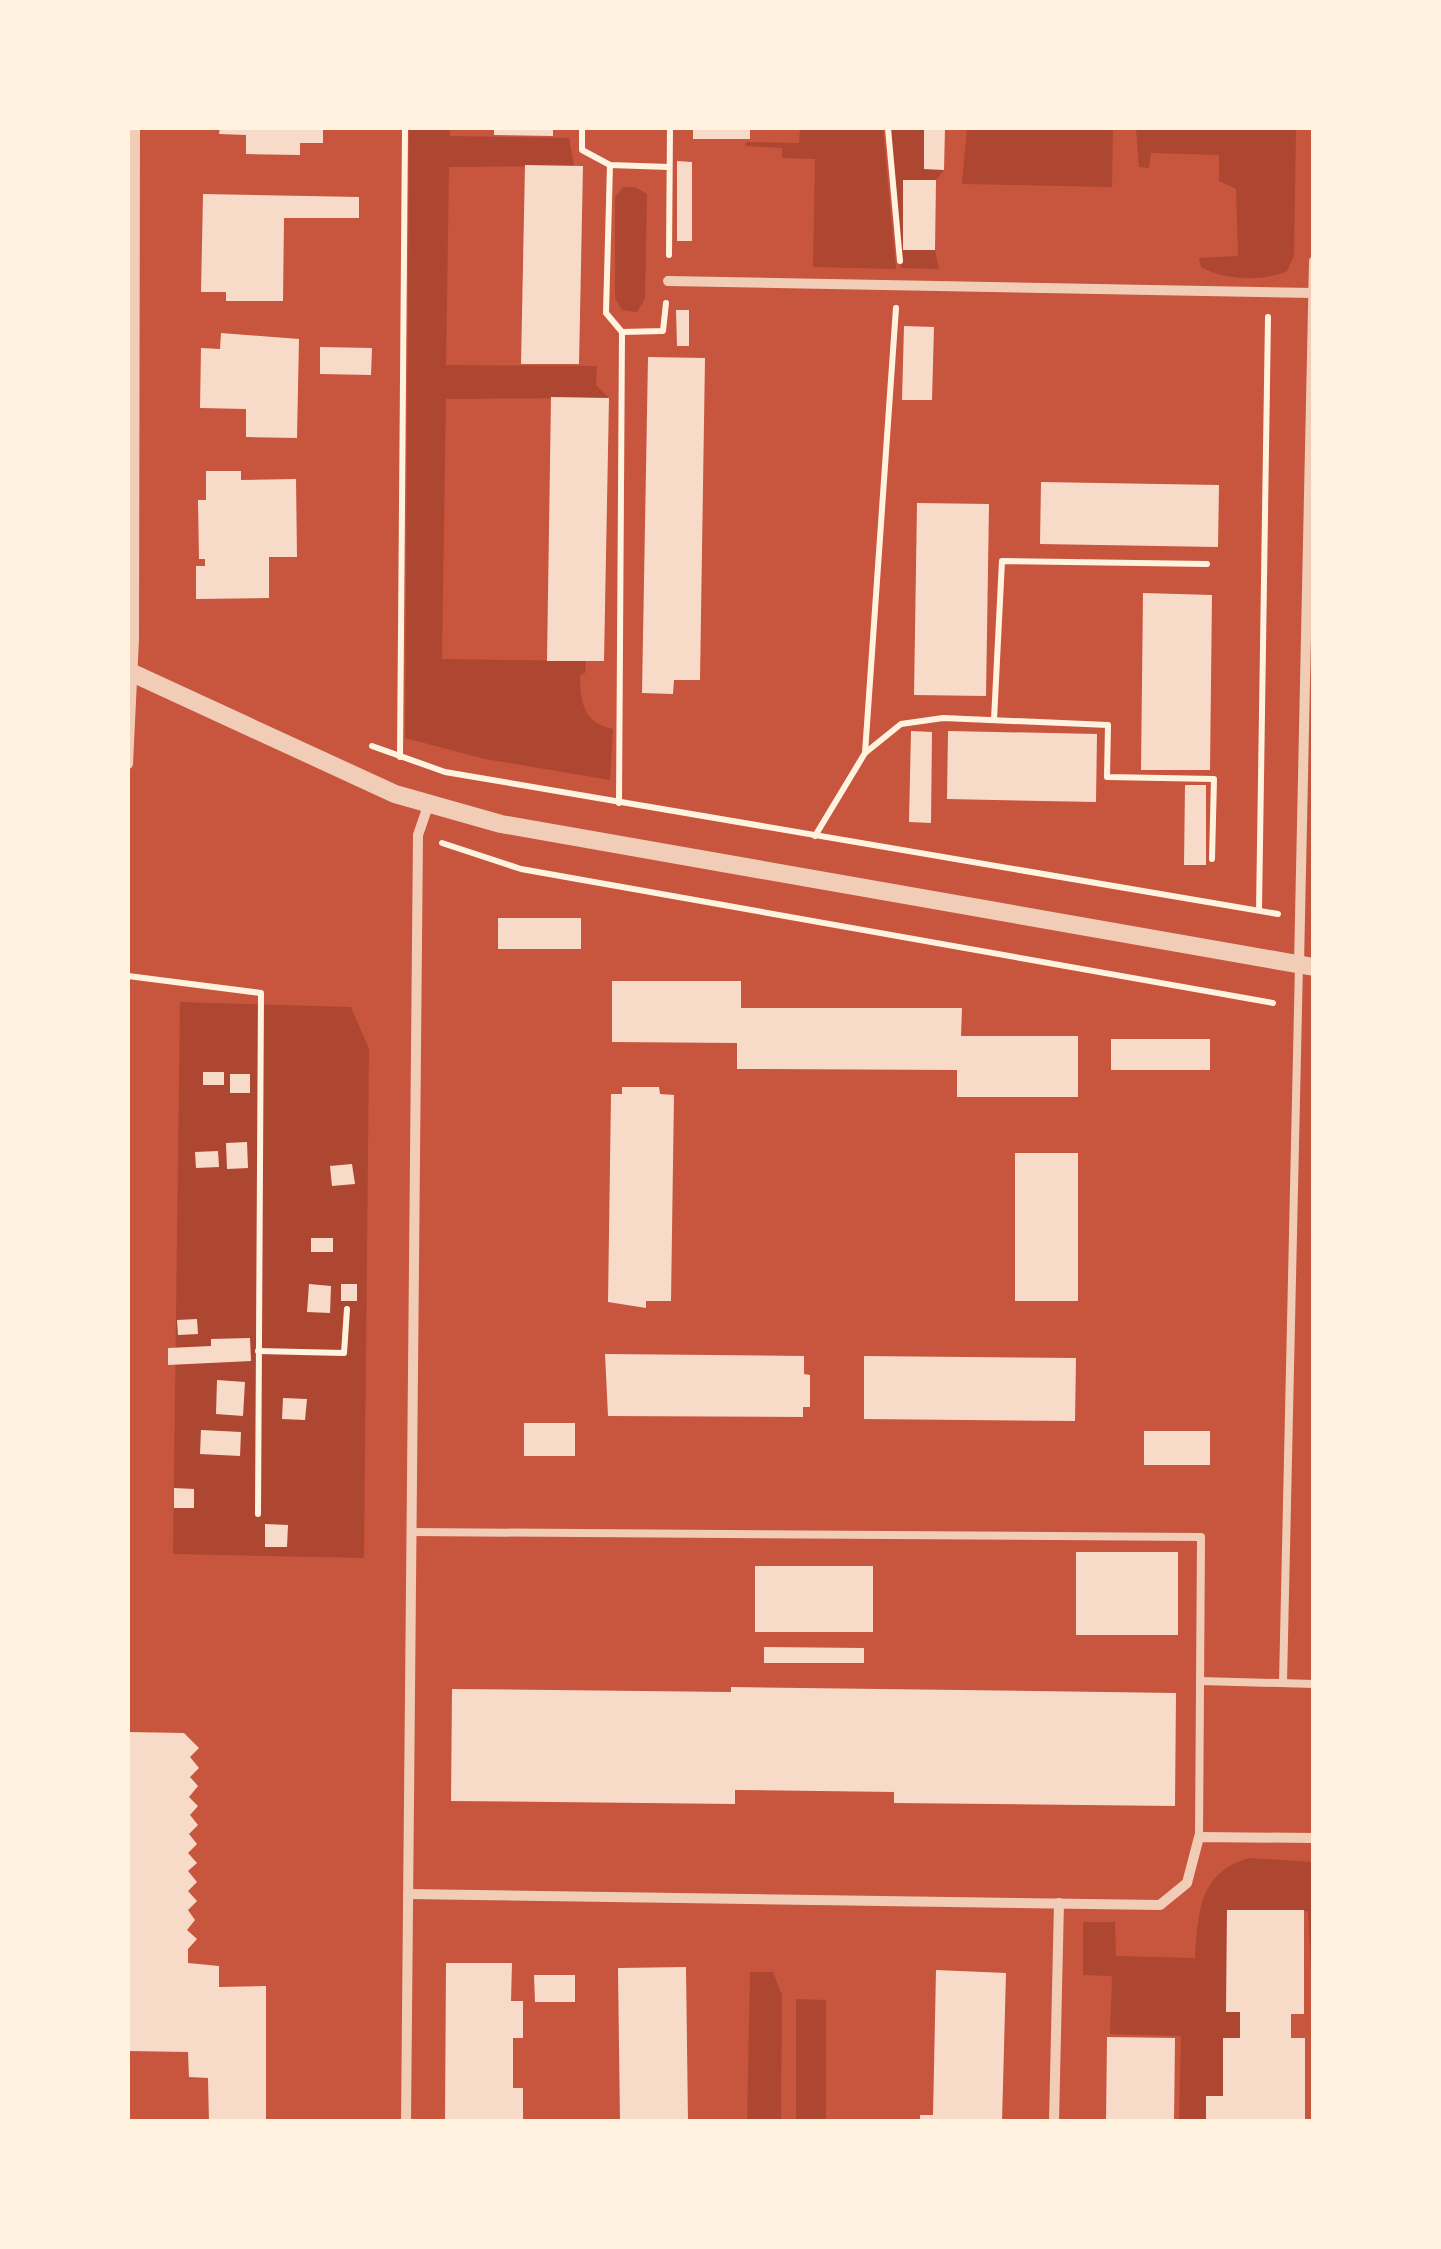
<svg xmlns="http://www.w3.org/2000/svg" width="1441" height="2249" viewBox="0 0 1441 2249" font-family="Karla,sans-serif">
  <rect width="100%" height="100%" fill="#c8553d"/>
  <g fill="#ae4732">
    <path d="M409 128H449L450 136 569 138 574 166 449 167 446 365 597 366 596 385 609 398 446 399 442 659 586 661 585 673 580 675C580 701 583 723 613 729L610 780 485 759 405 738Z"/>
    <polygon points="800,128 883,128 896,269 813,267 815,159 782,158 782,148 745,146 746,142 799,143"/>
    <polygon points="891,128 924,128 924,169 944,170 936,180 903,180 903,250 935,250 939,269 901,268"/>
    <polygon points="967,128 1113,129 1112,187 962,184"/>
    <path d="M1136 128H1296L1294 256 1287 271C1264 282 1222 280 1201 267L1199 258 1238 256 1236 189 1219 181V155L1151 153 1149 168 1139 167Z"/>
    <polygon points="623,187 635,187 647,194 645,299 637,312 622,310 615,298 615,197"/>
    <polygon points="180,1002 351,1007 369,1049 364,1558 173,1554"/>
    <path d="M1250 1858 1313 1862V2009L1308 1911H1227L1226 2012H1240V2038L1223 2039V2096L1206 2121H1179L1181 2036 1110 2034 1112 1976 1083 1975V1922H1115L1116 1956 1195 1958C1198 1913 1199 1871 1250 1858Z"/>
    <polygon points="750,1972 773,1972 782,1995 781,2121 747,2121"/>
    <polygon points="796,1999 826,2000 826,2121 796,2121"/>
  </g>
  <g fill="#f7dbc8">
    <polygon points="220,128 323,128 323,143 300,143 300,155 246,154 246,135 219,134"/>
    <polygon points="494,128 553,128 553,136 494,135"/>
    <rect x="693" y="128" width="57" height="11"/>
    <polygon points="924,128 945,128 944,170 924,169"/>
    <polygon points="677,161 692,162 692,241 677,241"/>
    <polygon points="525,165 583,166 579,364 521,364"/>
    <polygon points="903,180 936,180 935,250 903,250"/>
    <polygon points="203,194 359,197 359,218 284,218 283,301 226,301 226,292 201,292"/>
    <polygon points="676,310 689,310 689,346 677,346"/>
    <polygon points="904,326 934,327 932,400 902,400"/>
    <polygon points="221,333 299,339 297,438 246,437 246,409 200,408 201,348 220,349"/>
    <polygon points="320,347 372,348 371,375 320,374"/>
    <polygon points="648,357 705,358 700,680 674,680 673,694 642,693"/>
    <polygon points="551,397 609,398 604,661 547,661"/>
    <polygon points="206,471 241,471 241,480 296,479 297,557 269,557 269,598 196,599 196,566 205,566 205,559 199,559 198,500 206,500"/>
    <polygon points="1041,482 1219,485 1218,547 1040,544"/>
    <polygon points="917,503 989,504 986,696 914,695"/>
    <polygon points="1143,593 1212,595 1210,770 1141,770"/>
    <polygon points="911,731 932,732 931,823 909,822"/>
    <polygon points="948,731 1097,734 1096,802 947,799"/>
    <polygon points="1185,785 1206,785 1206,865 1184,865"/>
    <rect x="498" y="918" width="83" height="31"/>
    <polygon points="612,981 741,981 741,1008 962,1008 961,1036 1078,1036 1078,1097 957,1097 957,1070 737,1069 737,1043 612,1042"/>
    <rect x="1111" y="1039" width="99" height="31"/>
    <rect x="203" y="1072" width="21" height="13"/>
    <rect x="230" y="1074" width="20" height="19"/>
    <polygon points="622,1087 659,1087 660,1094 674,1095 671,1301 646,1301 646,1308 608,1302 611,1094 622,1094"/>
    <polygon points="247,1142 248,1168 227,1169 226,1143"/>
    <polygon points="218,1151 219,1167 196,1168 195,1152"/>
    <rect x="1015" y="1153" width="63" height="148"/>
    <polygon points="352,1164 355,1184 332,1186 330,1166"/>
    <rect x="311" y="1238" width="22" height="14"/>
    <polygon points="309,1284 331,1286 330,1313 307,1312"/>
    <rect x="341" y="1284" width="16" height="17"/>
    <polygon points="197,1319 198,1334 178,1335 177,1320"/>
    <polygon points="250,1338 251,1361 168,1365 168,1348 211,1346 211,1339"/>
    <polygon points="605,1354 804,1356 804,1374 810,1375 810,1407 803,1407 803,1417 608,1416"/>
    <polygon points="864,1356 1076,1358 1075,1421 864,1419"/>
    <polygon points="217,1380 245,1382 243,1416 216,1414"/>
    <polygon points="283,1398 307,1399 305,1420 282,1419"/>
    <rect x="524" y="1423" width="51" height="33"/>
    <polygon points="201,1430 241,1432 240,1456 200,1454"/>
    <rect x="1144" y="1431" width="66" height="34"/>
    <polygon points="174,1488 194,1489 194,1508 174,1508"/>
    <polygon points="265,1524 288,1525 287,1547 265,1547"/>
    <rect x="1076" y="1552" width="102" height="83"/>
    <rect x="755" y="1566" width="118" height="66"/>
    <polygon points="764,1647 864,1648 864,1663 764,1663"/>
    <polygon points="731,1687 1176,1693 1175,1806 894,1803 894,1792 735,1790 735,1804 451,1801 452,1689 731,1692"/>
    <polygon points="128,1732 184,1733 199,1748 190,1757 199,1768 190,1777 198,1786 189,1797 198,1806 190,1815 198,1825 189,1834 197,1844 188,1853 197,1863 188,1871 197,1882 188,1891 197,1901 188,1910 195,1920 187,1930 197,1939 188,1949 188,1963 219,1966 219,1987 266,1986 266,2122 209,2122 208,2078 189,2077 188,2052 128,2051"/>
    <polygon points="1227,1910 1304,1910 1304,2014 1291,2014 1291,2038 1305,2038 1305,2122 1206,2122 1206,2096 1223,2096 1223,2038 1240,2038 1240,2012 1226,2012"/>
    <polygon points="446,1963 512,1963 511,2001 523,2001 523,2038 513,2038 513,2088 523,2088 523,2122 445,2122"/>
    <polygon points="686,1967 688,2122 620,2122 618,1968"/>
    <polygon points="936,1970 1006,1973 1002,2122 920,2122 920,2115 933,2115"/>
    <polygon points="534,1975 575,1975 575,2002 535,2002"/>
    <polygon points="1107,2037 1175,2038 1174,2122 1106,2122"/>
  </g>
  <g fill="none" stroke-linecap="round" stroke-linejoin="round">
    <g stroke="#fff3e0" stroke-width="6">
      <polyline points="582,128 582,150 610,165 669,167"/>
      <polyline points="888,128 900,261"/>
      <polyline points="610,165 606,313 622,332 619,803"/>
      <polyline points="669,255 670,128"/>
      <polyline points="622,332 663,331 666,303"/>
      <polyline points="994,720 1002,561 1207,564"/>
      <polyline points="372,746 445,772 1278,914"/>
      <polyline points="865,753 896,308"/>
      <polyline points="400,757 405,128"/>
      <polyline points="815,836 865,753 901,724 943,718 1108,725 1107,777 1214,779 1212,859"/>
      <polyline points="442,843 521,869 1273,1003"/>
      <polyline points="1259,910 1268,317"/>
      <polyline points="128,976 261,993 258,1514"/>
      <polyline points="258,1351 344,1353 347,1309"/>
    </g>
    <g stroke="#f1ccb7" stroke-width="8">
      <polyline points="411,1532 1201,1537 1199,1837"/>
      <polyline points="1200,1681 1314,1684"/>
      <polyline points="1283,1683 1299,964"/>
    </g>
    <g stroke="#f1ccb7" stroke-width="10">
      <polyline points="668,281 1313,293"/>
      <polyline points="128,764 134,639 135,128"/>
      <polyline points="1299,964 1314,261"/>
      <polyline points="408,1894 1160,1905 1187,1883 1199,1837 1314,1838"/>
      <polyline points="406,2122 418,835 428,806"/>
      <polyline points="1054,2122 1059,1903"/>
    </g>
    <polyline stroke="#f1ccb7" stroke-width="18" points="128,671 395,794 501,824 1314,967"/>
  </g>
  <rect width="1441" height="2249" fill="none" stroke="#fff3e0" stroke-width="260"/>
</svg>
